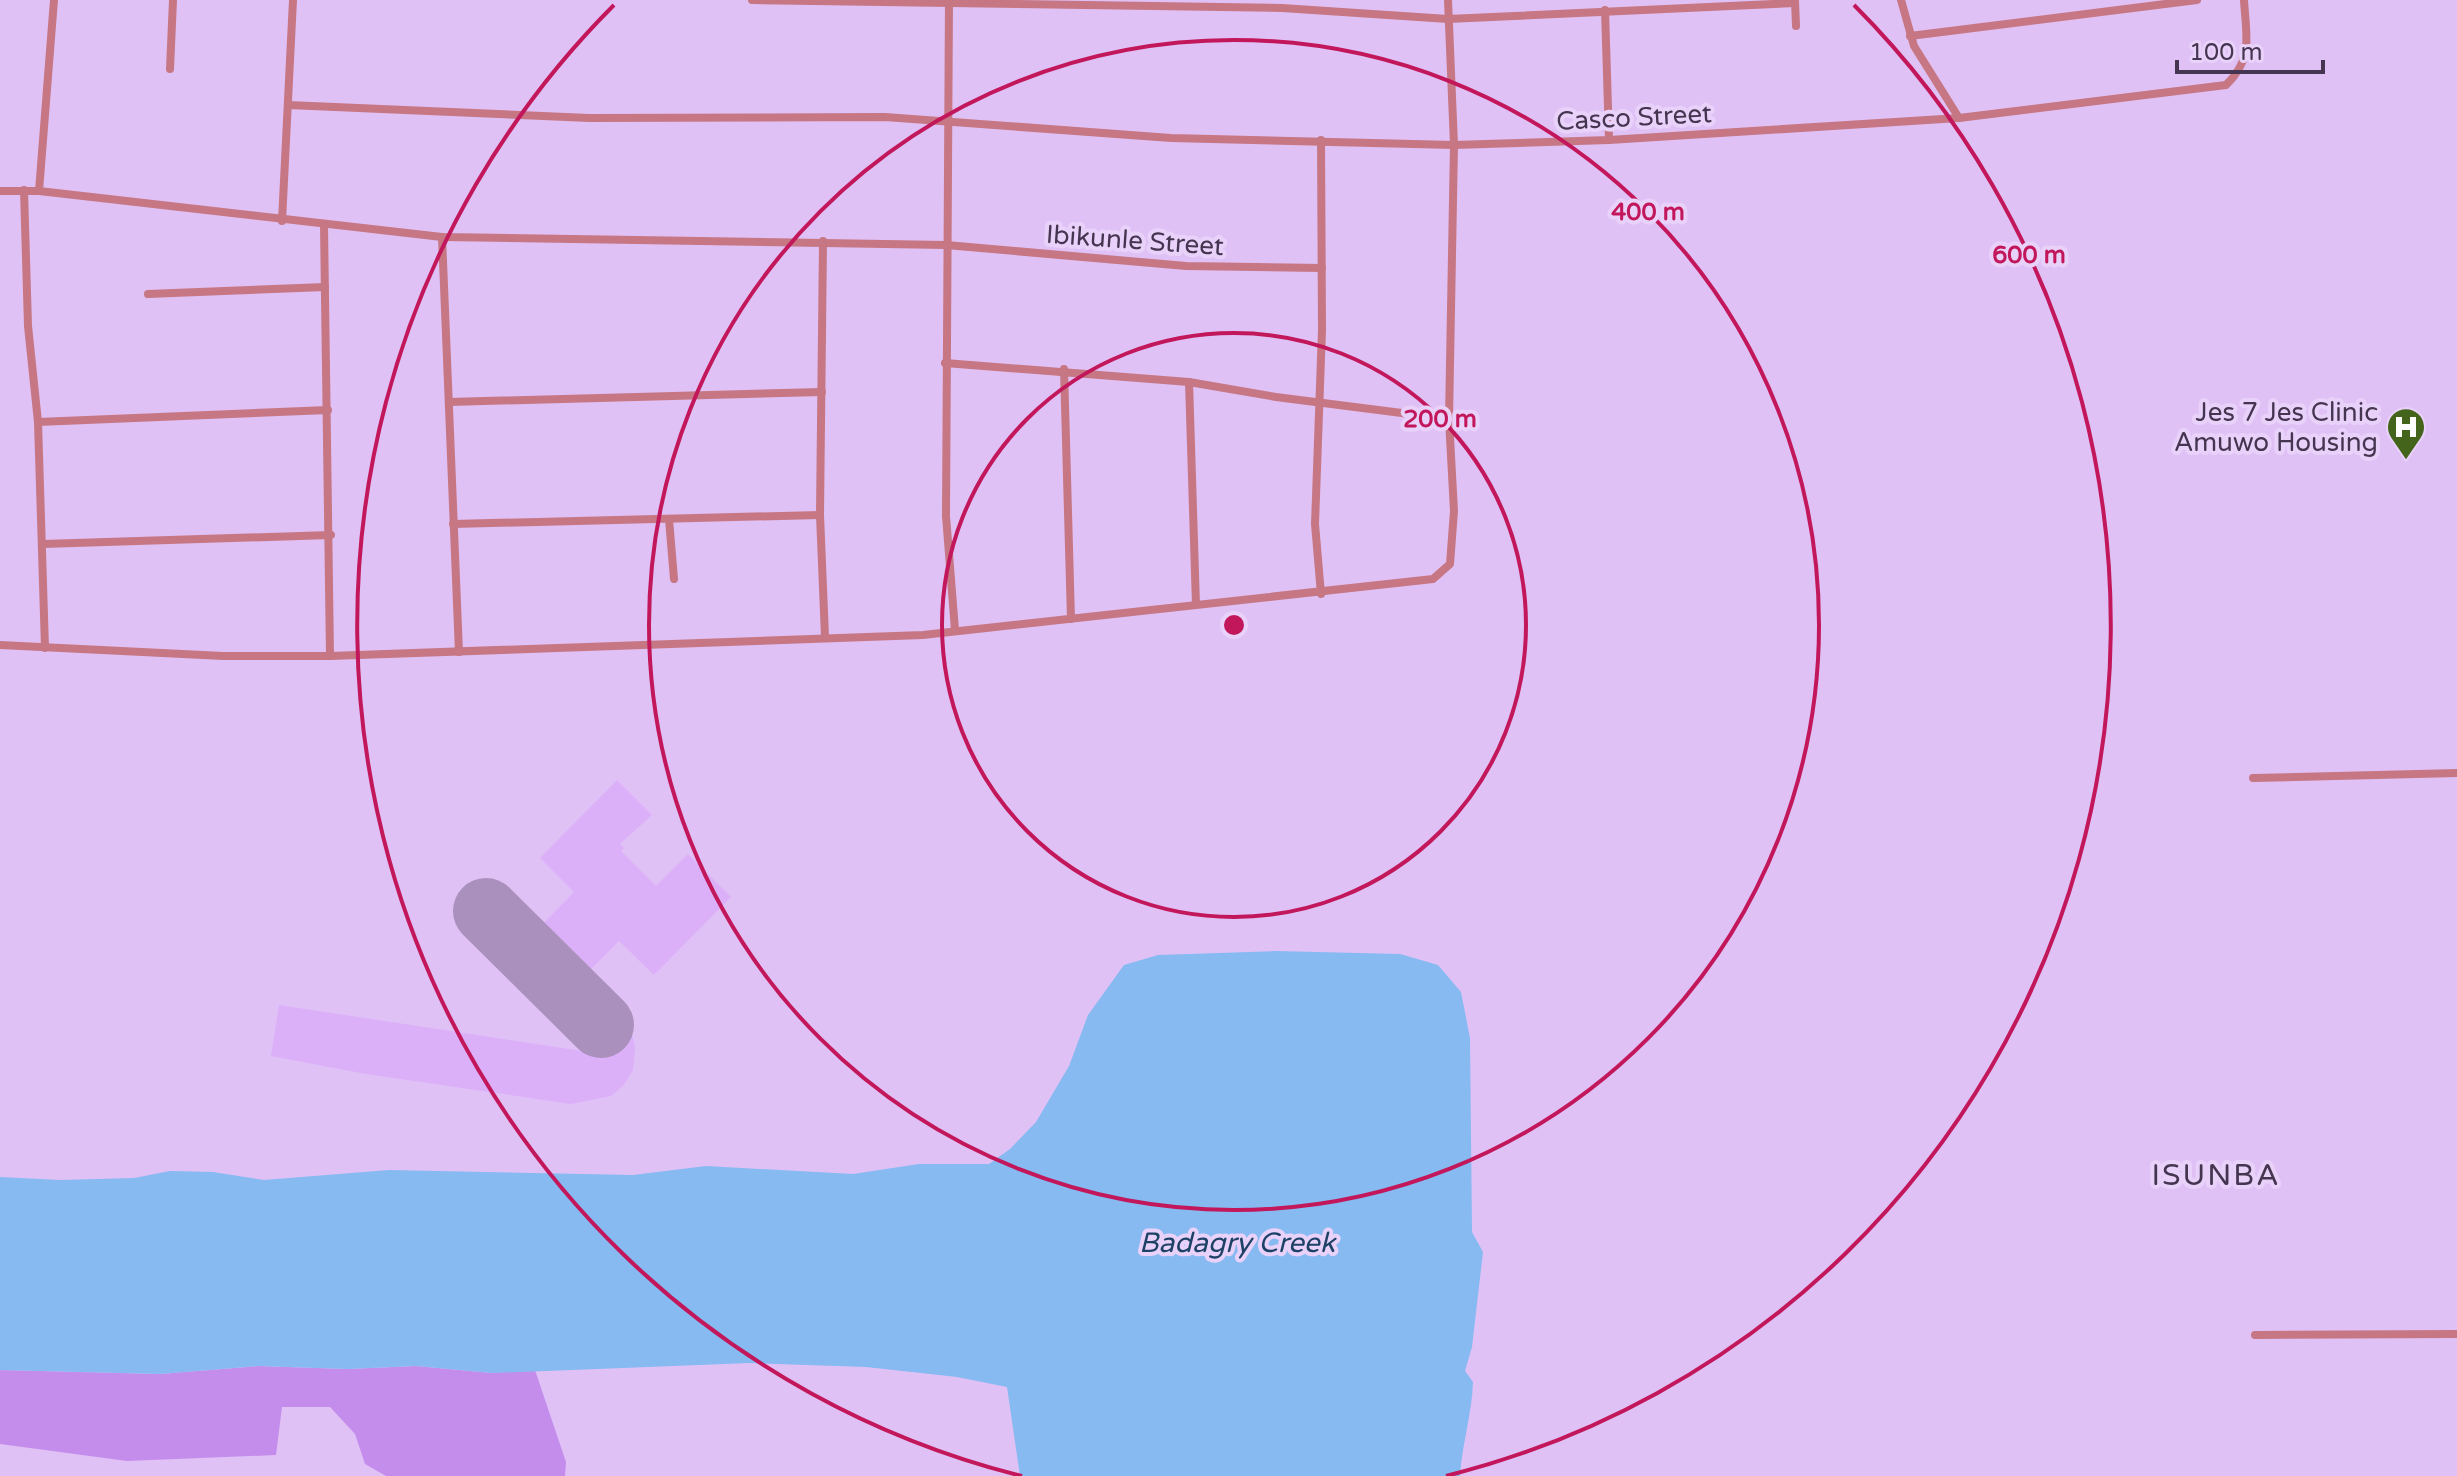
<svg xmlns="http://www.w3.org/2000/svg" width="2457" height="1476" viewBox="0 0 2457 1476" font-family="'Varela Round',sans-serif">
  <rect width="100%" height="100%" fill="#e0c1f6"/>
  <g fill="#dbb0f9">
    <polygon points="617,780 652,815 620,844 624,848 621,851 656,886 688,854 731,897 654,975 619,941 585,975 618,1008 583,1043 469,928 504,892 540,927 574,892 540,858"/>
    <polygon points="279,1005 582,1051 619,1014 631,1029 635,1048 633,1070 623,1086 611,1096 571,1104 366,1074 271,1056"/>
  </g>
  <polygon fill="#c58deb" points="258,1366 347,1369 416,1366 492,1373 535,1370 566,1462 565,1476 386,1476 365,1464 355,1434 330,1407 282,1407 276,1455 127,1461 0,1444 0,1370 160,1374"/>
  <path fill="#86baf1" d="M1276 951 1400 954 1438 965 1461 992 1470 1038 1472 1232 1483 1252 1472 1347 1465 1371 1473 1382C1472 1414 1462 1444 1460 1476H1020L1007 1387 957 1377 866 1367 750 1363 492 1373 416 1366 347 1369 258 1366 160 1374 0 1370V1177L60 1180 134 1178 170 1171 213 1172 264 1180 389 1170 633 1175 706 1166 853 1174 919 1164H989L1010 1149 1036 1122 1069 1066 1088 1015 1124 965 1158 955Z"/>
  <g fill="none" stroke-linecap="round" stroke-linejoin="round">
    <polyline stroke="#aa90bc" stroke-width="66" points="486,911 601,1025"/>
    <g stroke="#c67783" stroke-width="8">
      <polyline points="752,0 1282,8 1448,19 1795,3"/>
      <polyline points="949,0 946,516 955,630"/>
      <polyline points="1901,0 1914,46 1959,118"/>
      <polyline points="1795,1 1796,26"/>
      <polyline points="1605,10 1609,140"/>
      <polyline points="1910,36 2197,0"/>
      <polyline points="170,69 173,0"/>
      <path d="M288 105 589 118 885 117 1171 138 1454 145 1609 140 1959 118 2226 85C2254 58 2246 36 2244 0"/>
      <polyline points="1321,140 1322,330 1315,524 1321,594"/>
      <polyline points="24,190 28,326 38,422 45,648"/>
      <polyline points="0,191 39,191 442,237 946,245 1186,266 1322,268"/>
      <polyline points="39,191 54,0"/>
      <polyline points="282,221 293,0"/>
      <polyline points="324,225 330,656"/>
      <polyline points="442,237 459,652"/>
      <polyline points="823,241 820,515 825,637"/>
      <polyline points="148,294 325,287"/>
      <polyline points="945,363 1189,382 1276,397 1449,419"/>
      <polyline points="1064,369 1071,619"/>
      <polyline points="1189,382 1196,605"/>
      <polyline points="449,402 822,392"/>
      <polyline points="38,422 328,410"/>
      <polyline points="669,519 674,579"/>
      <polyline points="453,524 820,515"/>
      <polyline points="43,544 331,535"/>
      <polyline points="0,645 223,656 330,656 923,635 1433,579 1450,564 1454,511 1449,419 1454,145 1448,0"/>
      <polyline points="2253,778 2457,773"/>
      <polyline points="2255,1335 2457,1334"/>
    </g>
  </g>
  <g fill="none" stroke="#c2185b" stroke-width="4">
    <circle cx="1234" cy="625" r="292"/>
    <circle cx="1234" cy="625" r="585"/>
    <path d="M1022 1476A877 877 0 0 1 614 5M1854 5A877 877 0 0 1 1446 1476"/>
  </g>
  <defs>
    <g id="hospital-pin" transform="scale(2)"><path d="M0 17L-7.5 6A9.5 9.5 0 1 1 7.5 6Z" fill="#43641a" stroke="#e9d2fa"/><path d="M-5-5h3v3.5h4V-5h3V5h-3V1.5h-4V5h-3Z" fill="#fff"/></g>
  </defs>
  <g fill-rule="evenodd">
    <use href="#hospital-pin" x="2406" y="427"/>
  </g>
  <g text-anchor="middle" stroke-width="8" stroke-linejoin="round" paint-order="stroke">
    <g font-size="26" fill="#453550" stroke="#e9d2fa">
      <text transform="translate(1634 117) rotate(-3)" y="9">Casco Street</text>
      <text transform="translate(1135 240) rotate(4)" y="9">Ibikunle Street</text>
    </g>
    <g font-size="26" fill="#453550" stroke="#e9d2fa" text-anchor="end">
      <text x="2378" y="421">Jes 7 Jes Clinic<tspan x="2378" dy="30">Amuwo Housing</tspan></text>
    </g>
    <g font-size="28" font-style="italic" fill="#1d4266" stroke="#e9d2fa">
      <text x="1237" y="1252">Badagry Creek</text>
    </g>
    <g font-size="30" letter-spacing="2" fill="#453550" stroke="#e9d2fa">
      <text x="2216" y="1185">ISUNBA</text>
    </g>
  </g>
  <circle cx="1234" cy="625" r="12" fill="#c2185b" stroke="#e9d2fa" stroke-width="4"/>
  <g font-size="24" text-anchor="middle" font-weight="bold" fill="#c2185b" stroke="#e9d2fa" stroke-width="8" stroke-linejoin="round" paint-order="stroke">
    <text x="1648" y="220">400 m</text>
    <text x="2029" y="263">600 m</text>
    <text x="1440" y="427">200 m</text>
  </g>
  <path d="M2177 60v12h146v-12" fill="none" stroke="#453550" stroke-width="4"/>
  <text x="2189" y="60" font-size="24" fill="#453550" stroke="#e9d2fa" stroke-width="6" paint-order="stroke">100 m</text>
</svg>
